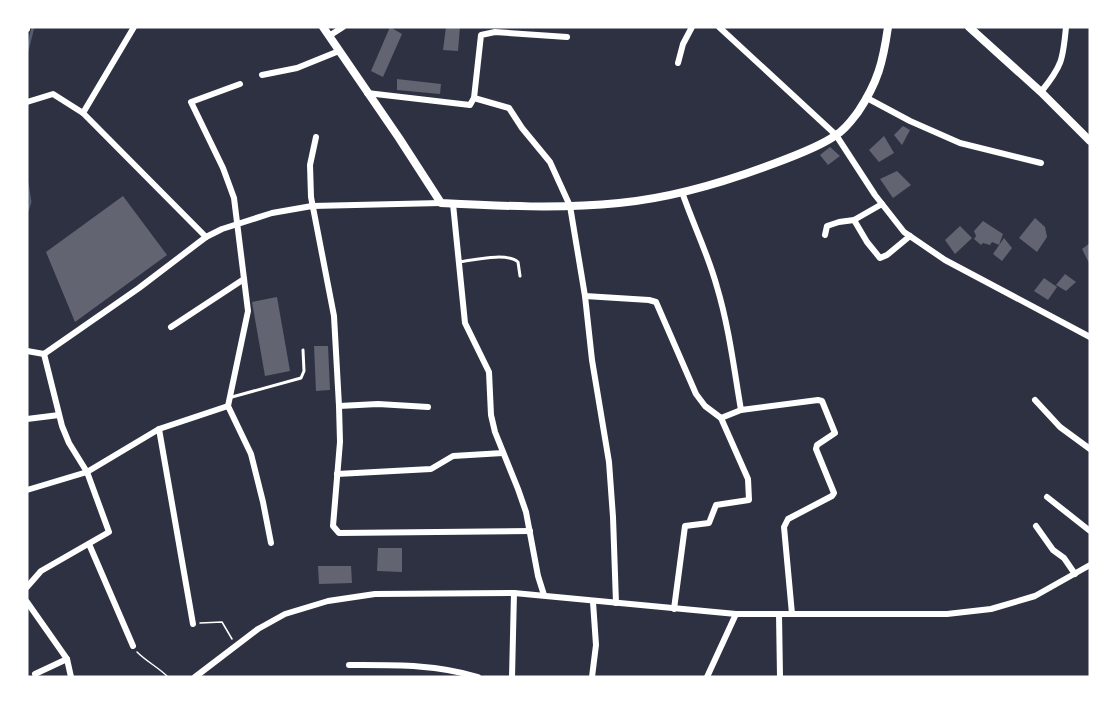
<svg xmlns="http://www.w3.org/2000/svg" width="1117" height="704" viewBox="0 0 1117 704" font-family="Barlow,sans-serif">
  <rect width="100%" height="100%" fill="#2d3142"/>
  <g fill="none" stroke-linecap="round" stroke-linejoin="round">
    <g stroke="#4f5d75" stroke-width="3">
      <polyline points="27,51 33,27"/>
      <polyline points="27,183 30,202 27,211"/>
    </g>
  </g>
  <g fill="#626471">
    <polygon points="390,27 402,34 383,77 371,71"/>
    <polygon points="446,27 460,27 458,51 443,50"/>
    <polygon points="397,79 441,84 440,94 397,90"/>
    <polygon points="903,126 910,130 902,145 894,135"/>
    <polygon points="884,136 894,153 879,162 869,150"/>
    <polygon points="830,147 840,156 828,165 820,155"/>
    <polygon points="897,171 911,185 893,198 880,179"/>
    <polygon points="123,196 167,255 75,322 46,252"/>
    <polygon points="1035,218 1045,227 1047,237 1037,252 1019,238"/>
    <polygon points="983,221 1003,234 999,245 992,242 990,245 983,243 981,245 974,239 976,236 974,231"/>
    <polygon points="960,226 972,238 955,254 945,240"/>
    <polygon points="1004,238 1012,248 1002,261 993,254"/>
    <polygon points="1090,243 1090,265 1082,249"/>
    <polygon points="1065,274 1076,282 1066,291 1056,285"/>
    <polygon points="1044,278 1057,287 1048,300 1034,291"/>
    <polygon points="277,297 290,371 265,376 252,302"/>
    <polygon points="314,346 328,346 330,390 316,391"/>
    <polygon points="378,548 402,548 402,572 377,571"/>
    <polygon points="318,566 351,566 352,583 319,584"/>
  </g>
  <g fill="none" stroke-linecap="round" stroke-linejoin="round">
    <g stroke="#fff" stroke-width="1.5">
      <polyline points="200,623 222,622 232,639"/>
      <path d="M137 652C147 662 158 667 168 677"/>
    </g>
    <g stroke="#fff" stroke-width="3">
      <path d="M459 262C474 260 507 252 518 262L520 276"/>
      <polyline points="232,397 301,378 304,371 303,350"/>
    </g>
    <g stroke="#fff" stroke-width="6">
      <polyline points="719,27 836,135 875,195 904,232 945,260 1090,337"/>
      <polyline points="27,29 27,27"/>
      <polyline points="329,36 343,27"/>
      <polyline points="678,63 683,44 692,27"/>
      <polyline points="262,75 297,68 339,51"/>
      <polyline points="240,84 191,102 223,168 234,198 248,311 228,406 251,454 263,502 271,543"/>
      <path d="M1041 92C1062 66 1063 60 1066 27"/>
      <polyline points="367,93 470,105 474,98 481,35 495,32 567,37"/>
      <polyline points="474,98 509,108 522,128 550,162 570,206 585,296 649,300 656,302 696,394 705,406 721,418 748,479 749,500 716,505 709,523 685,526 674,609"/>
      <polyline points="867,98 910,121 960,143 1041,163"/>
      <polyline points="27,102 53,94 83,113 206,237"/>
      <polyline points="83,113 134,27"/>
      <polyline points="316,137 310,165 311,197 334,316 339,406 340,442 333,526 339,533 530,531"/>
      <path d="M682 192C693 224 708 254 717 287 729 327 734 369 741 410"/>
      <polyline points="453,204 465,323 489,372 491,415 495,432 518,489 526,512 538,576 544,595"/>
      <polyline points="854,220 867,242 880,258 887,255 910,236"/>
      <polyline points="825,235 827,226 839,222 854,220 882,204"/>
      <polyline points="585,296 592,360 609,462 613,517 616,603"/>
      <polyline points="171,327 244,279"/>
      <polyline points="27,351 44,354 139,288 206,237 222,229 272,213 312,206 441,203"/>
      <polyline points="1035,400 1060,427 1090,449"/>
      <polyline points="339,406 378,404 428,407"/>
      <polyline points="721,418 741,410 818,400 822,401 835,433 817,445 816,449 834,493 832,496 788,519 784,527 792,614"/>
      <polyline points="27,419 59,415"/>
      <polyline points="159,429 193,624"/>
      <polyline points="337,474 431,469 453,456 503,453"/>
      <polyline points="27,490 87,472 159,429 228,406"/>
      <polyline points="1047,497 1090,531"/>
      <polyline points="1036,526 1053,550 1064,558 1075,574"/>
      <polyline points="89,544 133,646"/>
      <polyline points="27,587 41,571 109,532 87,472 69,443 62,426 44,354"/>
      <polyline points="27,602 67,659 71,677"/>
      <polyline points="779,614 780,677"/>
      <path d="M349 665C394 665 435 664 478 677"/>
      <polyline points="35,674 67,659"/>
      <polyline points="195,677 258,629 285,614 328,601 375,594 514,593 736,614 947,614 991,609 1035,596 1090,565"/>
      <polyline points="512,677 514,593"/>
      <polyline points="592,677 596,645 593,602"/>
      <polyline points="707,677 736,614"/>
    </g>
    <g stroke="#fff" stroke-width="8">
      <path d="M323 27 399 138 441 203C500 206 561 209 619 203 671 198 722 183 770 165 789 158 820 147 836 135 845 130 852 120 858 112 878 82 883 62 888 27"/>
      <polyline points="969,27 1041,92 1090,141"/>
    </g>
  </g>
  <rect width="1117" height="704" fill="none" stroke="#ffffff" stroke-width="57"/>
</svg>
